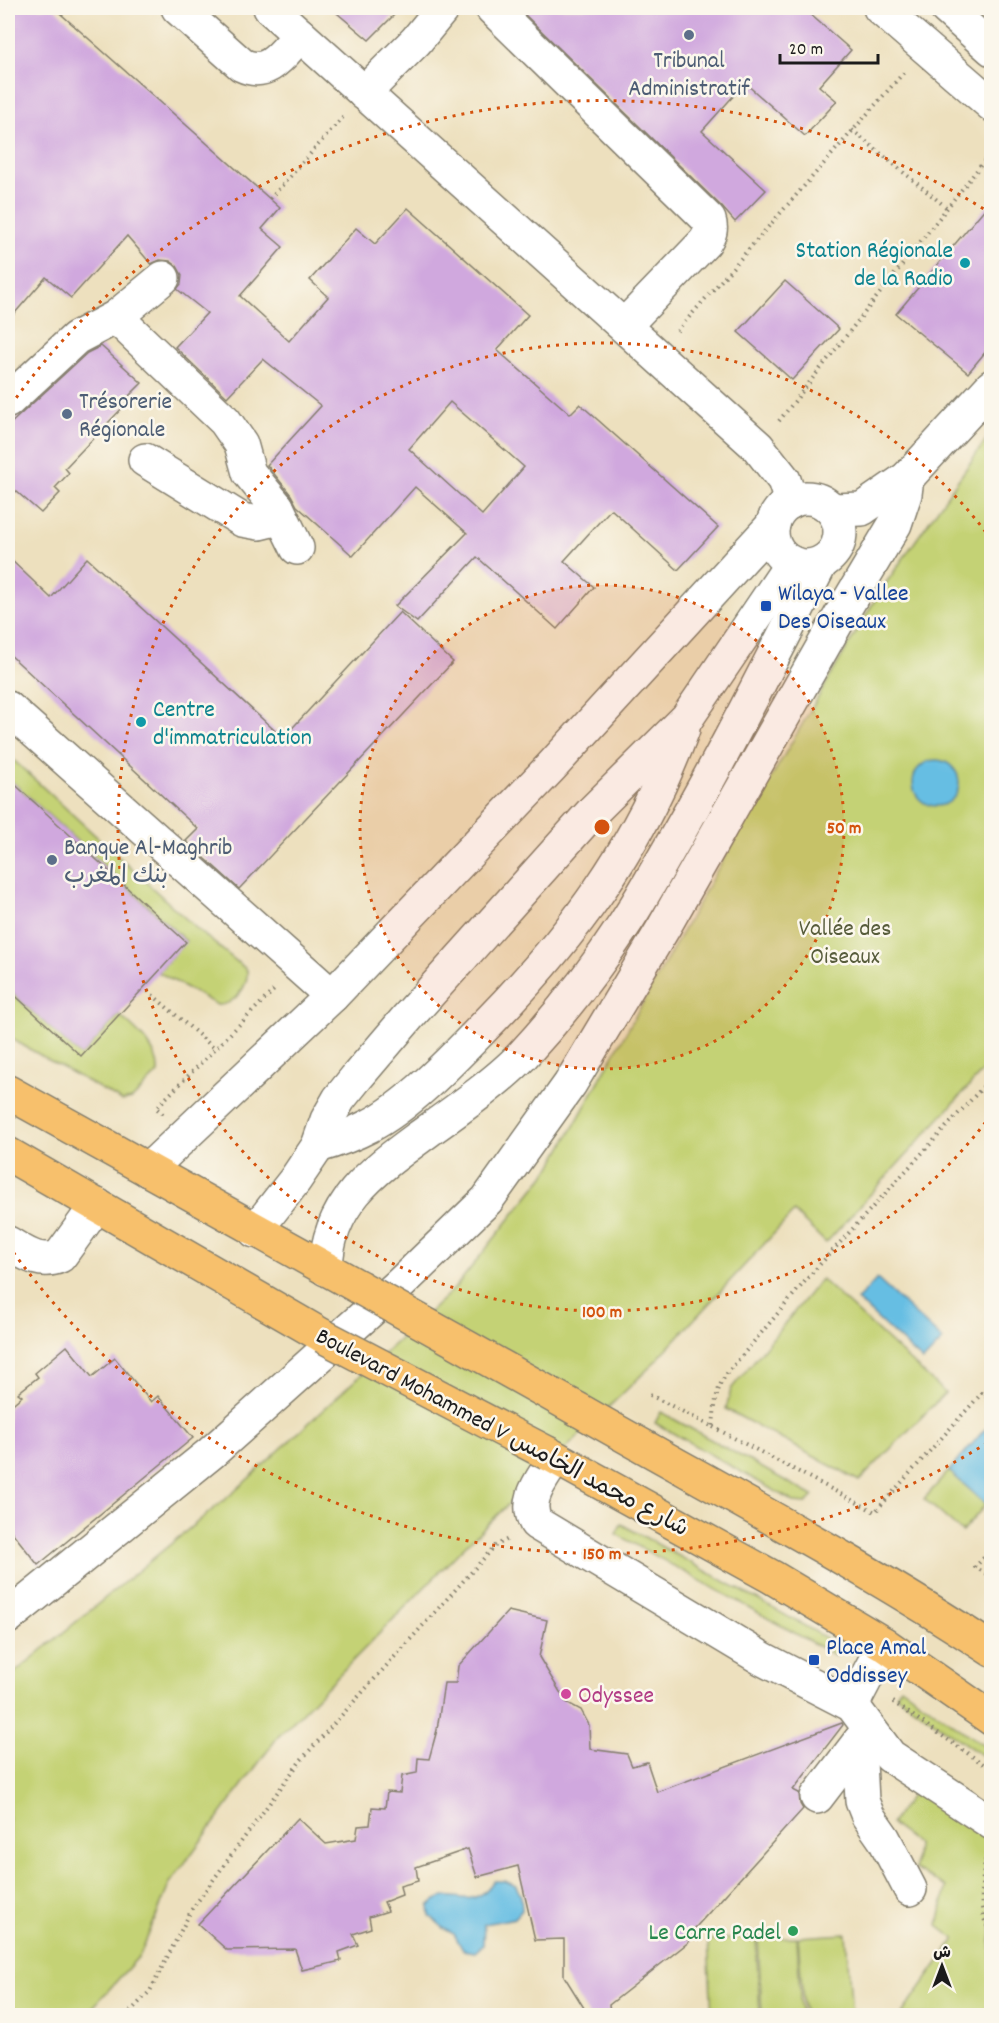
<svg xmlns="http://www.w3.org/2000/svg" width="999" height="2023" viewBox="0 0 999 2023" font-family="Dekko,'Playpen Sans Arabic',sans-serif">
  <rect width="100%" height="100%" fill="#fbf7ec"/>
  <filter id="ink" filterUnits="userSpaceOnUse"><feTurbulence type="fractalNoise" baseFrequency=".0167" numOctaves="2"/><feDisplacementMap in="SourceGraphic" scale="12" xChannelSelector="R" yChannelSelector="G"/><feConvolveMatrix kernelMatrix="1 2 1 2 8 2 1 2 1" color-interpolation-filters="sRGB"/></filter>
  <filter id="wash" filterUnits="userSpaceOnUse"><feTurbulence type="fractalNoise" baseFrequency=".008" numOctaves="4" result="noise"/><feDisplacementMap in="SourceGraphic" scale="24" xChannelSelector="R" yChannelSelector="G"/><feGaussianBlur stdDeviation="1.35" result="paint"/><feColorMatrix in="noise" values="0 0 0 0 0 0 0 0 0 0 0 0 0 0 0 0 0 1.4 0 .05"/><feComposite in="paint" operator="in"/></filter>
  <g filter="url(#wash)">
    <rect width="100%" height="100%" fill="#ede0be"/>
    <g fill="#c4d274" stroke="#707748" stroke-width="1.5">
      <polygon points="991,433 991,1062 826,1243 794,1212 649,1368 462,1549 277,1738 170,1883 140,1955 86,2015 8,2016 8,1678 235,1491 454,1289 551,1167 713,877 879,593"/>
      <path d="M8 755 197 929 247 970C249 986 234 1006 217 1005L158 972 186 941 8 778Z"/>
      <path d="M8 989 81 1056 119 1015C136 1030 160 1049 158 1073L132 1099 122 1101 8 1037Z"/>
      <polygon points="821,1279 945,1393 859,1481 726,1409 731,1389"/>
      <polygon points="661,1412 813,1496 806,1503 794,1502 655,1423"/>
      <polygon points="949,1471 986,1504 962,1532 924,1499"/>
      <polygon points="621,1524 841,1646 836,1656 616,1534"/>
      <polygon points="901,1687 991,1751 991,1762 896,1695"/>
      <polygon points="915,1790 991,1842 991,2015 901,2015 955,1939 938,1926 946,1887 915,1869 917,1844 891,1824"/>
      <polygon points="846,1934 852,2015 804,2015 798,1937"/>
      <polygon points="756,1937 760,2015 712,2015 708,1940"/>
      <polygon points="797,1937 801,2015 762,2015 758,1938"/>
    </g>
    <g fill="#66bee3" stroke="#416d80" stroke-width="1.5">
      <circle cx="936" cy="783" r="23"/>
      <polygon points="877,1279 943,1340 923,1361 857,1300"/>
      <polygon points="985,1429 992,1434 991,1498 986,1504 949,1471"/>
      <path d="M494 1881H505L516 1886 521 1896 522 1910 515 1918 484 1924 483 1945 475 1952 463 1950 454 1934C443 1930 439 1923 430 1916L429 1906C448 1886 462 1906 480 1895 485 1893 490 1885 494 1881Z"/>
    </g>
    <g id="blocks">
      <g fill="#d0a8de" fill-rule="evenodd">
        <path d="M8 8H54L280 208 262 229 283 247 240 296 289 341 328 297 310 280 356 228 375 244 408 208 528 315 497 350 570 414 580 404 718 527 678 570 611 509 564 561 594 587 557 629 477 557 417 622 395 606 467 533 415 487 353 556 297 506 291 495 267 465 321 406 263 359 227 397 175 347 207 313 177 289 181 284 182 275 177 266 170 261 160 260 151 264 127 236 71 298 46 277 8 321ZM450 402 524 467 482 515 409 449Z"/>
        <polygon points="331,8 401,8 369,40"/>
        <polygon points="518,8 803,8 851,50 819,86 837,101 805,136 745,83 702,131 766,190 735,222 722,207"/>
        <polygon points="992,200 992,344 968,373 896,314"/>
        <polygon points="785,281 839,329 792,380 738,332"/>
        <polygon points="101,346 142,383 125,400 128,402 65,468 69,473 55,488 60,493 41,513 8,484 8,426 87,353"/>
        <polygon points="8,557 51,598 87,558 283,738 400,612 453,662 239,889 186,841 198,829 8,653"/>
        <polygon points="8,778 186,942 81,1056 8,989"/>
        <polygon points="67,1346 92,1377 115,1358 151,1402 158,1396 193,1438 38,1565 8,1527 8,1408 22,1396 18,1393 38,1377 35,1373"/>
        <polygon points="508,1611 547,1620 539,1657 566,1702 581,1710 589,1725 590,1749 627,1754 632,1766 647,1762 657,1792 842,1723 843,1725 793,1790 799,1793 800,1804 803,1809 686,1938 690,1941 609,2005 611,2016 589,2016 564,1976 564,1939 535,1940 518,1866 477,1877 468,1849 416,1867 418,1881 400,1886 402,1895 384,1902 388,1911 369,1917 371,1928 353,1934 358,1945 339,1952 341,1961 302,1970 295,1949 227,1950 198,1924 298,1818 326,1844 356,1839 358,1826 370,1825 372,1807 385,1808 387,1792 400,1793 402,1776 417,1773 418,1758 429,1759 437,1730 444,1683 456,1683 458,1666"/>
      </g>
    </g>
  </g>
  <g filter="url(#ink)">
    <use href="#blocks" fill-opacity="0" stroke="#847e6d" stroke-width="1.5"/>
    <g fill="none" stroke-linecap="round" stroke-linejoin="round">
      <g stroke="#847e6d" stroke-width="36">
        <g id="minor">
          <path d="M178 8 242 65C269 78 283 53 300 35"/>
          <polyline points="270,8 758,447 784,480 791,502"/>
          <path d="M492 8 709 220C712 229 710 234 705 242L624 326"/>
          <polyline points="880,8 992,105"/>
          <polyline points="946,8 992,49"/>
          <polyline points="364,93 416,41 443,8"/>
          <polyline points="116,317 225,421 241,444 249,473 277,507 271,520 259,523 242,520 145,460"/>
          <polyline points="8,401 76,338 116,317 163,278"/>
          <circle cx="806" cy="532" r="34"/>
          <polyline points="277,507 297,548"/>
          <polyline points="833,510 862,509 907,478 992,386"/>
          <polyline points="8,708 332,996"/>
          <path d="M318 1146C335 1141 352 1135 369 1126 407 1107 452 1060 482 1029 571 939 639 848 683 729"/>
          <polyline points="148,1170 332,996 551,767 773,525"/>
          <polyline points="255,1231 295,1180 318,1146 327,1120 339,1099 356,1078 408,1017 594,810 687,718 792,563"/>
          <path d="M8 1243C25 1253 40 1265 60 1256L97 1205"/>
          <path d="M326 1269C327 1200 379 1167 429 1130 457 1110 498 1081 521 1057 559 1016 594 971 624 925 640 901 654 875 668 851 723 757 771 660 821 563"/>
          <path d="M555 1458C543 1479 523 1499 536 1523L763 1659 852 1705 890 1756 992 1823"/>
          <polyline points="8,1617 211,1453 399,1285 487,1200 570,1084 664,927 842,613 895,524 905,494 907,478"/>
          <polyline points="852,1705 884,1644"/>
          <polyline points="859,1742 862,1801 868,1816 884,1839 910,1889"/>
          <polyline points="817,1797 866,1733"/>
        </g>
      </g>
      <g stroke="#847e6d" stroke-width="36">
        <g id="major">
          <polyline points="8,1092 359,1287"/>
          <polyline points="8,1154 323,1336"/>
          <path d="M579 1410C717 1489 859 1562 992 1650"/>
          <polyline points="549,1454 772,1577 884,1644 992,1719"/>
        </g>
      </g>
      <g stroke="#847e6d" stroke-width="4" stroke-dasharray="1.5 4.5" stroke-linecap="butt">
        <polyline points="852,130 947,208"/>
        <polyline points="270,199 344,116"/>
        <polyline points="677,331 905,71"/>
        <polyline points="779,421 992,151"/>
        <polyline points="148,991 215,1049"/>
        <polyline points="163,1114 156,1108 276,988"/>
        <path d="M650 1395 713 1427C715 1405 715 1389 728 1372L813 1272 992 1077"/>
        <polyline points="713,1427 875,1512 982,1393 992,1402"/>
        <polyline points="992,1549 975,1567 992,1577"/>
        <polyline points="893,1702 992,1770"/>
        <path d="M986 1854C983 1880 975 1912 992 1934"/>
        <polyline points="126,2016 150,1991 192,1909 301,1760 495,1546 508,1539"/>
        <polyline points="990,2016 987,1985 992,1955"/>
      </g>
      <use href="#minor" stroke="#fff" stroke-width="33"/>
      <use href="#major" stroke="#f7c06c" stroke-width="33"/>
      <g stroke="#847e6d" stroke-width="36" stroke-linecap="butt">
        <g id="major-bridge">
          <polyline points="359,1287 579,1410"/>
          <polyline points="323,1336 549,1454"/>
        </g>
      </g>
      <use href="#major-bridge" stroke="#f7c06c" stroke-width="33"/>
    </g>
  </g>
  <circle cx="602" cy="827" r="242" fill="#d4530e" fill-opacity=".12"/>
  <g fill="none" stroke="#d4530e" stroke-width="3" stroke-dasharray="3 6">
    <circle cx="602" cy="827" r="242"/>
    <path d="M991 1115A484 484 0 1 1 991 539"/>
    <path d="M987 1443A726 726 0 0 1 11 1249M11 405A726 726 0 0 1 987 211"/>
  </g>
  <g fill="#5c6f8a" stroke="#fbf7ec" stroke-width="2">
    <circle cx="689" cy="35" r="6"/>
    <circle cx="67" cy="414" r="6"/>
    <circle cx="52" cy="860" r="6"/>
  </g>
  <g fill="#0f9aa8" stroke="#fbf7ec" stroke-width="2">
    <circle cx="965" cy="263" r="6"/>
    <circle cx="141" cy="722" r="6"/>
  </g>
  <g fill="#1a4fb4" stroke="#fbf7ec" stroke-width="2">
    <rect x="760" y="600" width="12" height="12" rx="3"/>
    <rect x="808" y="1654" width="12" height="12" rx="3"/>
  </g>
  <circle fill="#d1479c" stroke="#fbf7ec" stroke-width="2" cx="566" cy="1694" r="6"/>
  <circle fill="#2e9e5b" stroke="#fbf7ec" stroke-width="2" cx="793" cy="1931" r="6"/>
  <g text-anchor="middle" stroke-width="5" stroke-linejoin="round" paint-order="stroke">
    <g font-size="24" fill="#4e5e75" stroke="#fbf7ec" text-anchor="start">
      <text x="689" y="67" text-anchor="middle">Tribunal<tspan x="689" dy="28">Administratif</tspan></text>
      <text x="79" y="408">Trésorerie<tspan x="79" dy="28">Régionale</tspan></text>
      <text x="64" y="854">Banque Al-Maghrib<tspan x="64" dy="28">بنك المغرب</tspan></text>
    </g>
    <g font-size="24" fill="#0d838f" stroke="#fbf7ec" text-anchor="end">
      <text x="953" y="257">Station Régionale<tspan x="953" dy="28">de la Radio</tspan></text>
      <text x="153" y="716" text-anchor="start">Centre<tspan x="153" dy="28">d'immatriculation</tspan></text>
    </g>
    <g font-size="24" fill="#164399" stroke="#fbf7ec" text-anchor="start">
      <text x="778" y="600">Wilaya - Vallee<tspan x="778" dy="28">Des Oiseaux</tspan></text>
      <text x="826" y="1654">Place Amal<tspan x="826" dy="28">Oddissey</tspan></text>
    </g>
    <g font-size="24" fill="#575c3b" stroke="#fbf7ec">
      <text x="845" y="935">Vallée des<tspan x="845" dy="28">Oiseaux</tspan></text>
    </g>
    <g font-size="24" fill="#1c1c1c" stroke="#fbf7ec">
      <text transform="translate(503 1431) rotate(28)" y="8">Boulevard Mohammed V شارع محمد الخامس</text>
    </g>
    <g font-size="24" fill="#b23c85" stroke="#fbf7ec" text-anchor="start">
      <text x="578" y="1702">Odyssee</text>
    </g>
    <g font-size="24" fill="#27864d" stroke="#fbf7ec" text-anchor="end">
      <text x="781" y="1939">Le Carre Padel</text>
    </g>
  </g>
  <circle cx="602" cy="827" r="9" fill="#d4530e" stroke="#fbf7ec" stroke-width="3"/>
  <g font-size="18" text-anchor="middle" font-weight="bold" fill="#d4530e" stroke="#fbf7ec" stroke-width="5" stroke-linejoin="round" paint-order="stroke">
    <text x="844" y="833">50 m</text>
    <text x="602" y="1317">100 m</text>
    <text x="602" y="1559">150 m</text>
  </g>
  <rect width="999" height="2023" fill="none" stroke="#fbf7ec" stroke-width="30"/>
  <g transform="translate(942 1966)" stroke="#fbf7ec" stroke-width="4.5" paint-order="stroke">
  <path d="M0-4.5L10 22L0 15L-10 22Z" fill="#1c1c1c"/>
  <text y="-9" font-size="16" font-weight="bold" text-anchor="middle" fill="#1c1c1c">ش</text>
  </g>
  <path d="M780 54v9h98v-9" fill="none" stroke="#1c1c1c" stroke-width="3"/>
  <text x="789" y="54" font-size="18" fill="#1c1c1c" stroke="#fbf7ec" stroke-width="4.5" paint-order="stroke">20 m</text>
</svg>
